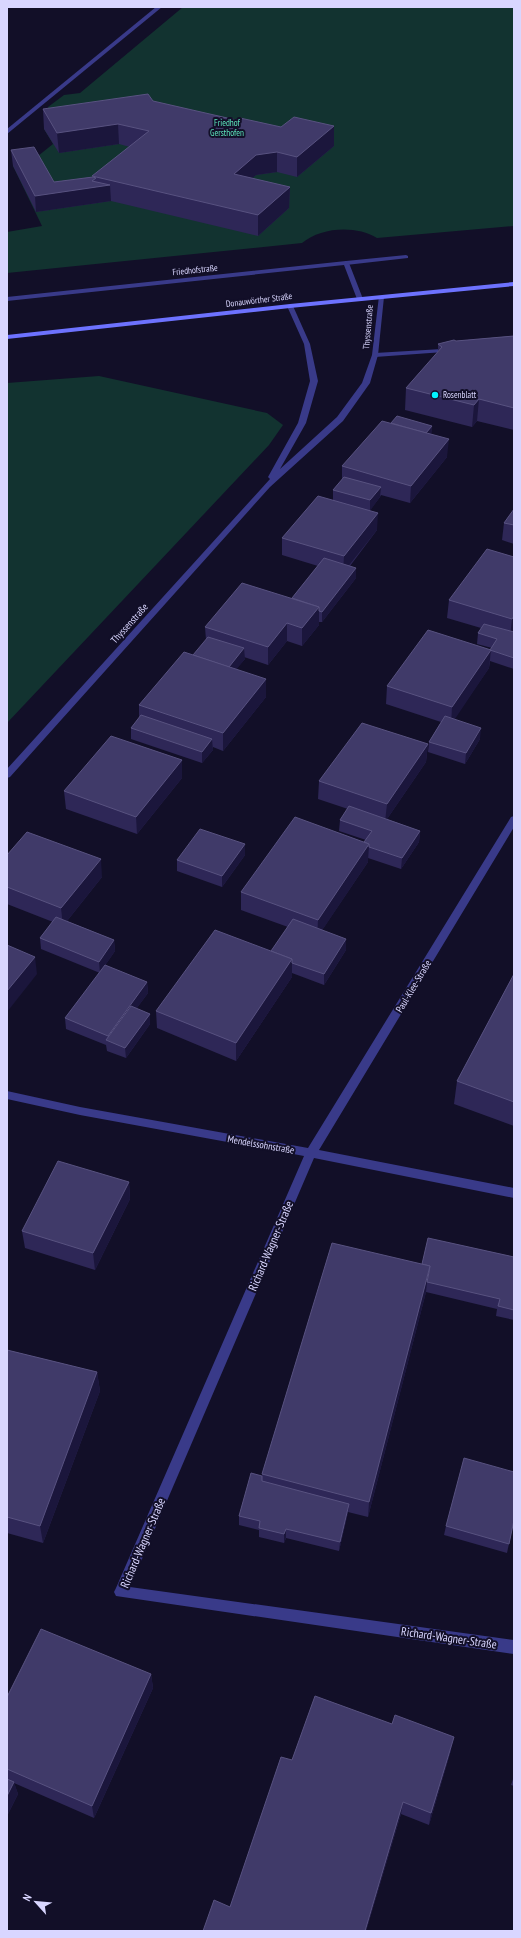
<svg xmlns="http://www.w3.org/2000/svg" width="521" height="1938" viewBox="0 0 521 1938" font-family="'PT Sans Narrow',sans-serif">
  <rect width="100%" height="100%" fill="#120f28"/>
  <g fill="#123330">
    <path d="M183 7H514V226L377 238C356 225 321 227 302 243L7 273V232L42 226 13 166 28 164 53 144 44 129 48 107 64 95 80 93Z"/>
    <polygon points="99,376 267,413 283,425 269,445 7,723 7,383"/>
  </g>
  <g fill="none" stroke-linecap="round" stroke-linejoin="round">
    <g fill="#393a89" fill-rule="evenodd">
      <polygon points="406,255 408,256 408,258 346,265 343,263 346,261"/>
      <polygon points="442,349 444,350 444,352 375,357 372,355 375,353"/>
    </g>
    <g fill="#393a89" fill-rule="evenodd">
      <polygon points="156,7 162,7 7,134 7,129"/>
      <polygon points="346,261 349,263 363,299 362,300 357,299 344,265 7,301 7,297"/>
      <polygon points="379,296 384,297 378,355 370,383 343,421 270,487 10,777 7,778 7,769 270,479 268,477 298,423 310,381 304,344 287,306 288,305 293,306 310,344 318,381 306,423 280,469 337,417 362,383 372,355"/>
      <polygon points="514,816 514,827 319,1150 514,1188 514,1198 314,1158 130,1587 514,1640 514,1654 116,1596 114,1592 116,1588 304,1156 80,1115 7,1099 7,1091 80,1107 308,1148 511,817"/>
    </g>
    <polygon fill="#6d72ff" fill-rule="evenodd" points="514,282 514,286 290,308 7,339 7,335 290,304"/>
  </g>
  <g fill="#2e2757">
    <polygon points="153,101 334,146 297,177 277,172 256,175 252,178 290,187 289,208 258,236 111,201 36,212 13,166 11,150 54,182 92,177 130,147 119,144 59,153 44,129 43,109"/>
    <polygon points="514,336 514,430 477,421 472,427 405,410 406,388 438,352 438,344 456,341"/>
    <polygon points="391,423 432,426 431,435 447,457 410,503 381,495 380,497 370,510 377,530 350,566 356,578 322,622 319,622 319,625 302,646 287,641 268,665 244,657 245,659 236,669 266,697 223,751 213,747 213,750 202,763 131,739 131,728 139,718 139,705 193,655 206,640 205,627 292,598 318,566 282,555 282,538 333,500 333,490 342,480 342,466"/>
    <polygon points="514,509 514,544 502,540 504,523"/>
    <polygon points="514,557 514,631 513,631 514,632 514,669 490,661 489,668 454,719 480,739 465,764 428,752 429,742 441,722 386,704 387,686 491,650 492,648 477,644 478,633 481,628 447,618 449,600"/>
    <polygon points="428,744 426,762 387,819 420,831 419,842 401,869 368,858 368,862 322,930 346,950 324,985 292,973 292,977 236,1061 157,1028 156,1011 271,951 288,927 241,910 241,892 364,842 366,840 339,831 340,820 348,809 318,799 319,781"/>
    <polygon points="182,778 137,834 66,809 64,791"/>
    <polygon points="245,844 245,855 222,887 177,871 177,860"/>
    <polygon points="7,855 102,877 67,921 114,940 115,951 101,971 147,982 148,993 136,1009 150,1014 150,1024 126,1058 107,1051 106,1045 66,1029 65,1018 100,973 41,949 40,938 53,922 7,904"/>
    <polygon points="514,974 514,1126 454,1104 457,1081"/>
    <polygon points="129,1182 130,1199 95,1270 25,1248 22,1231"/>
    <polygon points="514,1257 514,1320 496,1316 497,1309 426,1292 368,1517 348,1512 339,1551 286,1538 284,1543 259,1537 259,1530 239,1525 239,1516 262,1476 262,1474 422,1264"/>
    <polygon points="7,1350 97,1372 100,1391 43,1543 7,1533"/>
    <polygon points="514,1520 507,1553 444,1535 446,1526"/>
    <polygon points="151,1674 153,1688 94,1818 14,1783 18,1794 7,1816 7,1697"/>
    <polygon points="451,1750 429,1825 401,1814 366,1931 203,1931 230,1907 292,1760"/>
    <polygon points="514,1776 514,1786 511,1785"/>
  </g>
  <g fill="#1b163c">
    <polygon points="118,124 119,144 59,153 57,133"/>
    <polygon points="334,126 334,146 297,177 297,157"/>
    <polygon points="277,152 277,172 256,175 234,194 234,174 256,155"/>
    <polygon points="110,185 111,201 36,212 35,196"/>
    <polygon points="290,187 289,208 258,236 258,215"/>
    <polygon points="479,399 477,421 472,427 474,405"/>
    <polygon points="432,426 431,436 422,438"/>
    <polygon points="449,439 447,457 410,503 411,486"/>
    <polygon points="381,487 380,497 370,511 370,500"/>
    <polygon points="378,513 377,530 343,573 344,556"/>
    <polygon points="356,568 356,578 322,622 322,612"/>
    <polygon points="319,607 319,625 302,646 302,628"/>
    <polygon points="514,616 514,631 510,637 512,619"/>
    <polygon points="287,623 287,641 268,665 268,647"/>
    <polygon points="244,648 245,659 225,683 225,672"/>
    <polygon points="491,650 489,668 451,725 452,707"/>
    <polygon points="266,679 266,697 223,751 223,733"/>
    <polygon points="481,728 480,739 465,764 466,753"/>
    <polygon points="212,739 213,750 202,763 202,752"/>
    <polygon points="428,744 426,762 385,822 387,804"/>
    <polygon points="182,760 182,778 137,834 136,817"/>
    <polygon points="420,831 419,842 401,869 402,858"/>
    <polygon points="245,844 245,855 222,887 222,876"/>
    <polygon points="369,844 368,862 317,938 318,920"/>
    <polygon points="101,859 102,877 63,926 61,908"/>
    <polygon points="346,939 346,950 324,985 324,974"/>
    <polygon points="114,940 115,951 100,973 99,962"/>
    <polygon points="35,957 37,974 7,1012 7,991"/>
    <polygon points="292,959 292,977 236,1061 236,1043"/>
    <polygon points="147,982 148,993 112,1042 109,1041 108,1036"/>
    <polygon points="150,1014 150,1024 126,1058 125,1048"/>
    <polygon points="129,1182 130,1199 95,1270 93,1253"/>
    <polygon points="430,1266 428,1282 427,1282 426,1292 368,1517 369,1502"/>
    <polygon points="97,1372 100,1391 43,1543 40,1526"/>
    <polygon points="349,1504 348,1513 339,1551 340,1542"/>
    <polygon points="286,1529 286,1538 284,1543 284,1534"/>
    <polygon points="151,1674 153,1688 94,1818 92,1806"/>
    <polygon points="454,1737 451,1750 429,1825 431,1813"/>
    <polygon points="14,1782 18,1794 7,1816 7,1796"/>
    <polygon points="403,1802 401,1814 366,1931 365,1931"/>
  </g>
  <g fill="#403a69" stroke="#585280">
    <polygon points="148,94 153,101 236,120 240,118 281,127 294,117 334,126 297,157 277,152 256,155 234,174 290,187 258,215 92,176 149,131 118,124 57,133 43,109"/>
    <polygon points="34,147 54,182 93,177 96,178 92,181 110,185 35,196 11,150"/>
    <polygon points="514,336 514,408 479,399 474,405 406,388 442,347 438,344 454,340 456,341"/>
    <polygon points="397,416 432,426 426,433 391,423"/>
    <polygon points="382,421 449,439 411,486 342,466"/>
    <polygon points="344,477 381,487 370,500 333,490"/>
    <polygon points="318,496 378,513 344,556 282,538"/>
    <polygon points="514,509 514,525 504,523"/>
    <polygon points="487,549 514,557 514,616 512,619 449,600"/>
    <polygon points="324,558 356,568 322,612 319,611 319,607 292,598"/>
    <polygon points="242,583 319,607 302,628 287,623 268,647 205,627"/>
    <polygon points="484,624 514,632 514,658 490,650 497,639 478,633"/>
    <polygon points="428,630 491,650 452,707 387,686"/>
    <polygon points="208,637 244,648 229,667 193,655"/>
    <polygon points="184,652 266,679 223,733 139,705"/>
    <polygon points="141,715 212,739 202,752 131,728"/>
    <polygon points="445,716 481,728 466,753 429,742"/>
    <polygon points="362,723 428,744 387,804 319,781"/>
    <polygon points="111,736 182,760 136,817 64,791"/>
    <polygon points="349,806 420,831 402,858 369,847 369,844 364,842 372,831 340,820"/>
    <polygon points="295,817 369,844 318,920 241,892"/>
    <polygon points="200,829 245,844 222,876 177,860"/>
    <polygon points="27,832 101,859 61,908 7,887 7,855"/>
    <polygon points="56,917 114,940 99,962 40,938"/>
    <polygon points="293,919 346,939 324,974 292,963 292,959 271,951"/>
    <polygon points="215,930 292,959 236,1043 156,1011"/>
    <polygon points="7,945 35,957 7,991"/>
    <polygon points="105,965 147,982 108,1036 65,1018"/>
    <polygon points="514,974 514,1102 457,1081"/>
    <polygon points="131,1006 150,1014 125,1048 106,1040"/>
    <polygon points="58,1161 129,1182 93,1253 22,1231"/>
    <polygon points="428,1238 514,1257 514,1310 498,1306 500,1299 427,1282 429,1272 430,1266 422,1264"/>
    <polygon points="332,1243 430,1266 369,1502 262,1474"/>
    <polygon points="7,1350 97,1372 40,1526 7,1517"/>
    <polygon points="464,1458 514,1472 514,1520 509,1544 446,1526"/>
    <polygon points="251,1473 262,1476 262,1481 349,1504 340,1542 286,1529 284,1534 259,1528 260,1521 239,1516"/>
    <polygon points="41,1629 151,1674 92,1806 7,1769 7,1697"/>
    <polygon points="315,1696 392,1724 395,1715 454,1737 431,1813 403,1802 365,1931 203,1931 214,1900 230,1907 281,1757 292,1760"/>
    <polygon points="7,1779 14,1782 7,1796"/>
  </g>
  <circle fill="#02f4ff" stroke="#120f28" stroke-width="1.5" cx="435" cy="395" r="4"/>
  <g text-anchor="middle" stroke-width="4" stroke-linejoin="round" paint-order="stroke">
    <g font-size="9" fill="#5de4bb" stroke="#120f28">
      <text x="227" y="126">Friedhof<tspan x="227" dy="10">Gersthofen</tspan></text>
    </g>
    <g font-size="9" fill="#d9d6ff" stroke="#120f28">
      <text transform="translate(195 270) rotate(-6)" y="3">Friedhofstraße</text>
      <text transform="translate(259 300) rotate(-7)" y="3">Donauwörther Straße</text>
      <text transform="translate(368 327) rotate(-85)" y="3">Thyssenstraße</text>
    </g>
    <g font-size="9" fill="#d9d6ff" stroke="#120f28" text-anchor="start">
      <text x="443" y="398">Rosenblatt</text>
    </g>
    <g font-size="10" fill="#d9d6ff" stroke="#120f28">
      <text transform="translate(129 623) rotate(-48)" y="4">Thyssenstraße</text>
      <text transform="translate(413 986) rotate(-59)" y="4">Paul-Klee-Straße</text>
      <text transform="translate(261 1144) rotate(10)" y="4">Mendelssohnstraße</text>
    </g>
    <g font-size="12" fill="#d9d6ff" stroke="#120f28">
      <text transform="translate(271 1246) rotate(-67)" y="4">Richard-Wagner-Straße</text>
      <text transform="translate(143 1543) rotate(-67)" y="4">Richard-Wagner-Straße</text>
      <text transform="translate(449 1638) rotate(8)" y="4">Richard-Wagner-Straße</text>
    </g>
  </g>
  <rect width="521" height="1938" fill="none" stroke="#d9d6ff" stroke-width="16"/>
  <g transform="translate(36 1902) rotate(297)" stroke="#120f28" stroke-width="3" paint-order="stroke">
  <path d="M0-3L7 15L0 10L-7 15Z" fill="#d9d6ff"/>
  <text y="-6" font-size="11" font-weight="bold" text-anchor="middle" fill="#d9d6ff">N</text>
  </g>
</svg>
